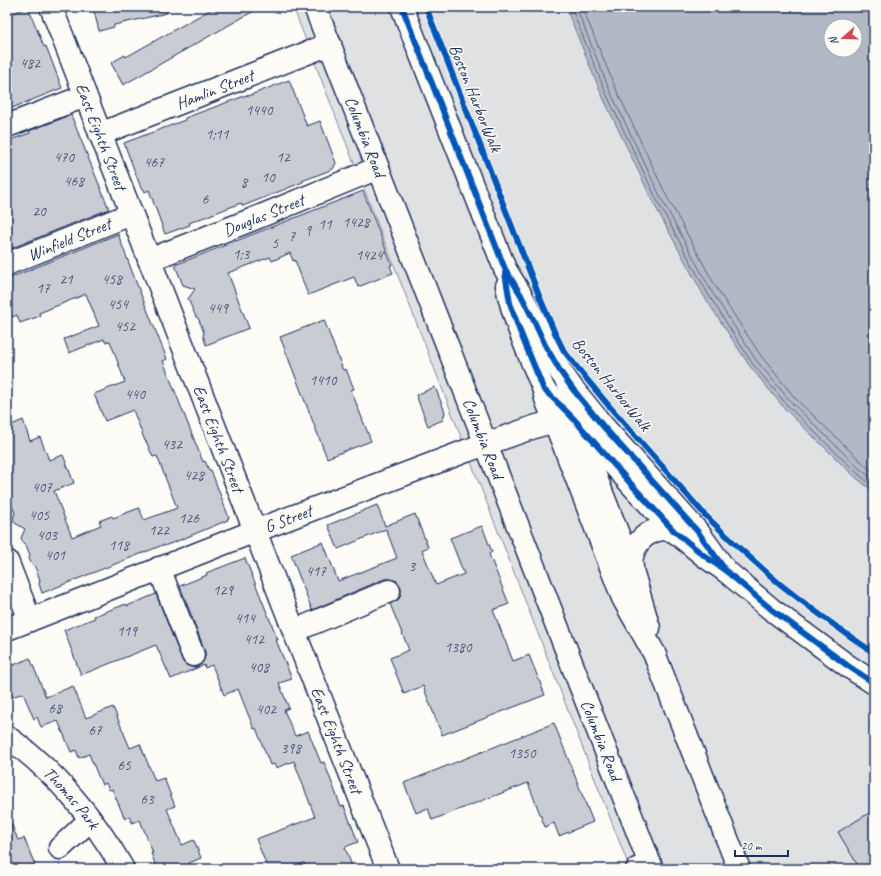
<svg xmlns="http://www.w3.org/2000/svg" width="881" height="876" viewBox="0 0 881 876" font-family="Caveat,sans-serif">
  <rect width="100%" height="100%" fill="#fdfcf7"/>
  <filter id="ink" filterUnits="userSpaceOnUse"><feTurbulence type="fractalNoise" baseFrequency=".025" numOctaves="2"/><feDisplacementMap in="SourceGraphic" scale="8" xChannelSelector="R" yChannelSelector="G"/><feConvolveMatrix kernelMatrix="1 2 1 2 8 2 1 2 1" color-interpolation-filters="sRGB"/></filter>
  <g filter="url(#ink)">
    <polygon fill="#e0e1e3" stroke="#7e88a0" points="293,7 567,7 569,15 601,93 654,204 704,296 749,365 785,409 854,476 874,492 874,869 630,869"/>
    <path fill="#b3b8c5" stroke="#76819c" fill-rule="evenodd" d="M567 7H874V492L854 476 785 409 749 365 704 296 654 204 601 93 569 15ZM831 26H855V50H831Z"/>
    <g fill="none" stroke-linecap="round" stroke-linejoin="round">
      <g stroke="#586687" stroke-width="1">
        <polyline points="571,7 605,91 658,202 708,294 752,363 788,406 857,473 874,487"/>
        <polyline points="576,7 609,89 662,200 712,292 756,360 792,403 860,469 874,480"/>
        <polyline points="582,7 615,87 667,197 717,289 761,356 796,399 864,464 874,473"/>
      </g>
    </g>
    <g fill="#c9ccd3" stroke="#1b2f5e">
      <polygon points="28,7 44,47 46,46 62,88 7,110 7,16"/>
      <polygon points="93,7 166,7 167,13 114,25 114,27 99,31"/>
      <polygon points="215,7 261,7 123,85 111,63 125,55 126,57"/>
      <polygon points="289,80 307,126 320,121 336,163 333,169 302,181 303,182 243,206 241,203 189,223 190,225 165,234 149,190 145,192 143,188 141,188 124,143 185,120 185,118 247,95 248,96"/>
      <polygon points="71,115 109,209 7,250 7,141 30,133 29,131"/>
      <polygon points="363,191 392,265 390,266 393,273 358,287 354,277 308,295 295,260 293,261 290,253 272,261 270,257 228,273 249,328 206,345 203,335 204,333 201,325 198,318 196,317 188,299 195,289 183,285 175,265"/>
      <polygon points="118,234 136,282 167,359 163,361 203,462 205,461 209,470 211,470 229,518 227,519 228,520 180,540 164,546 163,545 42,593 39,584 40,580 37,572 34,565 31,563 29,558 30,555 26,545 23,543 21,538 25,529 15,523 13,519 15,513 9,499 10,498 7,490 7,427 23,420 30,441 40,437 49,460 63,455 74,483 54,491 72,537 101,525 99,521 112,516 113,518 139,508 144,520 177,508 157,456 153,457 146,441 145,441 133,410 105,421 94,394 125,382 110,341 105,342 104,339 69,353 64,339 99,326 86,294 39,313 40,316 20,323 17,315 7,319 7,279"/>
      <polygon points="324,320 343,370 346,369 354,389 351,390 371,441 327,458 280,337"/>
      <polygon points="435,387 445,412 443,420 428,426 416,395"/>
      <polygon points="377,505 385,526 415,514 428,547 422,550 436,585 464,574 450,538 482,526 492,552 489,554 509,604 493,610 513,661 529,655 545,695 442,735 423,686 404,694 390,658 409,650 390,604 399,599 401,593 401,587 397,581 391,579 384,579 312,610 291,555 323,542 338,581 397,558 386,529 338,549 328,525"/>
      <polygon points="245,558 278,640 276,640 292,679 279,683 289,708 284,710 295,736 308,731 321,763 324,762 341,807 344,806 358,842 345,847 353,869 306,869 304,863 287,869 268,869 256,839 315,817 294,761 276,768 274,764 270,765 256,728 254,729 238,689 224,695 212,665 205,668 204,665 171,679 156,645 81,675 64,630 95,618 94,616 126,604 127,606 156,594 182,660 185,664 191,667 197,667 203,662 205,656 205,651 180,586 207,575 206,573"/>
      <polygon points="30,658 46,697 73,686 86,718 113,707 130,748 140,744 155,781 164,778 175,806 167,809 182,845 194,840 201,858 189,863 190,865 181,869 157,869 151,853 153,853 140,820 132,823 130,816 125,819 112,789 109,790 106,783 102,785 89,754 79,758 76,750 71,752 58,721 41,727 37,717 34,719 23,693 7,699 7,668"/>
      <polygon points="554,723 593,822 559,836 554,823 545,827 528,783 432,820 428,808 416,813 404,783"/>
      <polygon points="874,810 874,869 860,869 838,832"/>
      <polygon points="7,816 8,816 18,840 24,838 35,865 23,869 7,869"/>
    </g>
    <g fill="none" stroke-linecap="round" stroke-linejoin="round">
      <g stroke="#1b2f5e" stroke-width="25">
        <g id="minor">
          <path id="s1" d="M51 7 294 631 388 869"/>
          <polyline points="7,126 85,96"/>
          <path id="s2" d="M100 134 330 44"/>
          <path id="s3" d="M149 260 251 220 378 168"/>
          <path id="s4" d="M7 264 131 214"/>
          <polyline points="7,561 30,620"/>
          <polyline points="159,568 193,655"/>
          <path id="s5" d="M7 629 255 531 466 451 537 426 572 417"/>
          <polyline points="294,631 389,591"/>
          <path id="s6" d="M7 737C54 770 95 819 123 869"/>
          <polyline points="60,848 90,820"/>
          <polyline points="637,869 650,864"/>
        </g>
      </g>
      <g stroke="#1b2f5e" stroke-width="25">
        <g id="major">
          <path id="s7" d="M315 7 652 869"/>
          <polyline points="402,7 505,269 521,295 533,319 545,345 560,371 572,388 602,425 698,532 726,571"/>
          <path d="M507 286C514 322 530 356 544 390L546 399 623 598 654 653 739 869"/>
          <polyline points="545,391 552,397 572,417 631,484 674,531 706,557 726,571 771,609 848,666 874,683"/>
          <polyline points="578,432 632,570 649,628"/>
          <path d="M632 570C632 566 631 561 632 557 635 542 647 531 662 529 666 529 670 530 674 531"/>
        </g>
      </g>
      <use href="#minor" stroke="#fdfcf7" stroke-width="22"/>
      <use href="#major" stroke="#fdfcf7" stroke-width="22"/>
      <g stroke="#fdfcf7" stroke-width="8">
        <g id="cycleway">
          <polyline points="402,7 505,269 521,295 533,319 545,345 560,371 572,388 602,425 698,532 726,571"/>
          <path d="M426 7 540 298 554 331 564 351 580 371 609 406 705 515C729 539 754 562 780 584 810 608 842 631 874 653"/>
          <polyline points="505,273 510,303 519,329 544,390 552,397 572,417 631,484 674,531 706,557 726,571 771,609 848,666 874,683"/>
        </g>
      </g>
      <use href="#cycleway" stroke="#0057b8" stroke-width="6"/>
    </g>
  </g>
  <g text-anchor="middle" stroke-width="3" stroke-linejoin="round" paint-order="stroke">
    <g font-size="15" fill="#46567b">
      <text x="30" y="68">482</text>
      <text x="259" y="115">1440</text>
      <text x="217" y="139">1;11</text>
      <text x="64" y="162">470</text>
      <text x="283" y="162">12</text>
      <text x="154" y="167">467</text>
      <text x="268" y="182">10</text>
      <text x="74" y="186">468</text>
      <text x="244" y="187">8</text>
      <text x="205" y="204">6</text>
      <text x="39" y="216">20</text>
      <text x="356" y="227">1428</text>
      <text x="325" y="229">11</text>
      <text x="308" y="235">9</text>
      <text x="292" y="241">7</text>
      <text x="275" y="248">5</text>
      <text x="241" y="259">1;3</text>
      <text x="369" y="260">1424</text>
      <text x="66" y="284">21</text>
      <text x="112" y="284">458</text>
      <text x="43" y="293">17</text>
      <text x="118" y="309">454</text>
      <text x="218" y="313">449</text>
      <text x="125" y="331">452</text>
      <text x="323" y="385">1410</text>
      <text x="135" y="399">440</text>
      <text x="172" y="449">432</text>
      <text x="194" y="480">428</text>
      <text x="42" y="492">407</text>
      <text x="39" y="520">405</text>
      <text x="189" y="523">126</text>
      <text x="159" y="535">122</text>
      <text x="47" y="540">403</text>
      <text x="119" y="550">118</text>
      <text x="55" y="560">401</text>
      <text x="412" y="571">3</text>
      <text x="316" y="576">417</text>
      <text x="223" y="595">129</text>
      <text x="245" y="623">414</text>
      <text x="127" y="636">119</text>
      <text x="254" y="644">412</text>
      <text x="458" y="652">1380</text>
      <text x="259" y="672">408</text>
      <text x="55" y="713">68</text>
      <text x="266" y="714">402</text>
      <text x="95" y="735">67</text>
      <text x="291" y="753">398</text>
      <text x="522" y="758">1350</text>
      <text x="124" y="770">65</text>
      <text x="147" y="804">63</text>
    </g>
    <g font-size="17" fill="#1b2f5e" stroke="#fdfcf7">
      <text dy="6" stroke="none"><textPath href="#s2" startOffset="123">Hamlin Street</textPath></text>
      <text transform="translate(476 98) rotate(68)" y="6">Boston HarborWalk</text>
      <text dy="6" stroke="none"><textPath href="#s7" startOffset="139">Columbia Road</textPath></text>
      <text dy="6" stroke="none"><textPath href="#s1" startOffset="139">East Eighth Street</textPath></text>
      <text dy="6" stroke="none"><textPath href="#s3" startOffset="123">Douglas Street</textPath></text>
      <text dy="6" stroke="none"><textPath href="#s4" startOffset="67">Winfield Street</textPath></text>
      <text transform="translate(612 384) rotate(51)" y="6">Boston HarborWalk</text>
      <text dy="6" stroke="none"><textPath href="#s1" startOffset="463">East Eighth Street</textPath></text>
      <text dy="6" stroke="none"><textPath href="#s7" startOffset="463">Columbia Road</textPath></text>
      <text dy="6" stroke="none"><textPath href="#s5" startOffset="302">G Street</textPath></text>
      <text dy="6" stroke="none"><textPath href="#s1" startOffset="787">East Eighth Street</textPath></text>
      <text dy="6" stroke="none"><textPath href="#s7" startOffset="787">Columbia Road</textPath></text>
      <text dy="6" stroke="none"><textPath href="#s6" startOffset="89">Thomas Park</textPath></text>
    </g>
  </g>
  <rect width="881" height="876" fill="none" stroke="#fdfcf7" stroke-width="24"/>
  <rect x="12" y="12" width="857" height="852" fill="none" stroke="#1b2f5e" stroke-width="1.5" filter="url(#ink)"/>
  <g transform="translate(843 38) rotate(250)"><circle r="19" fill="#fdfcf7" stroke="#a3aaba"/>
  <path d="M0-3L7 15L0 10L-7 15Z" fill="#d1495b"/>
  <text y="-6" font-size="11" font-weight="bold" text-anchor="middle" fill="#1b2f5e">N</text>
  </g>
  <path d="M735 850v6h53v-6" fill="none" stroke="#1b2f5e" stroke-width="2"/>
  <text x="741" y="850" font-size="12" fill="#1b2f5e" stroke="#fdfcf7" stroke-width="3" paint-order="stroke">20 m</text>
</svg>
